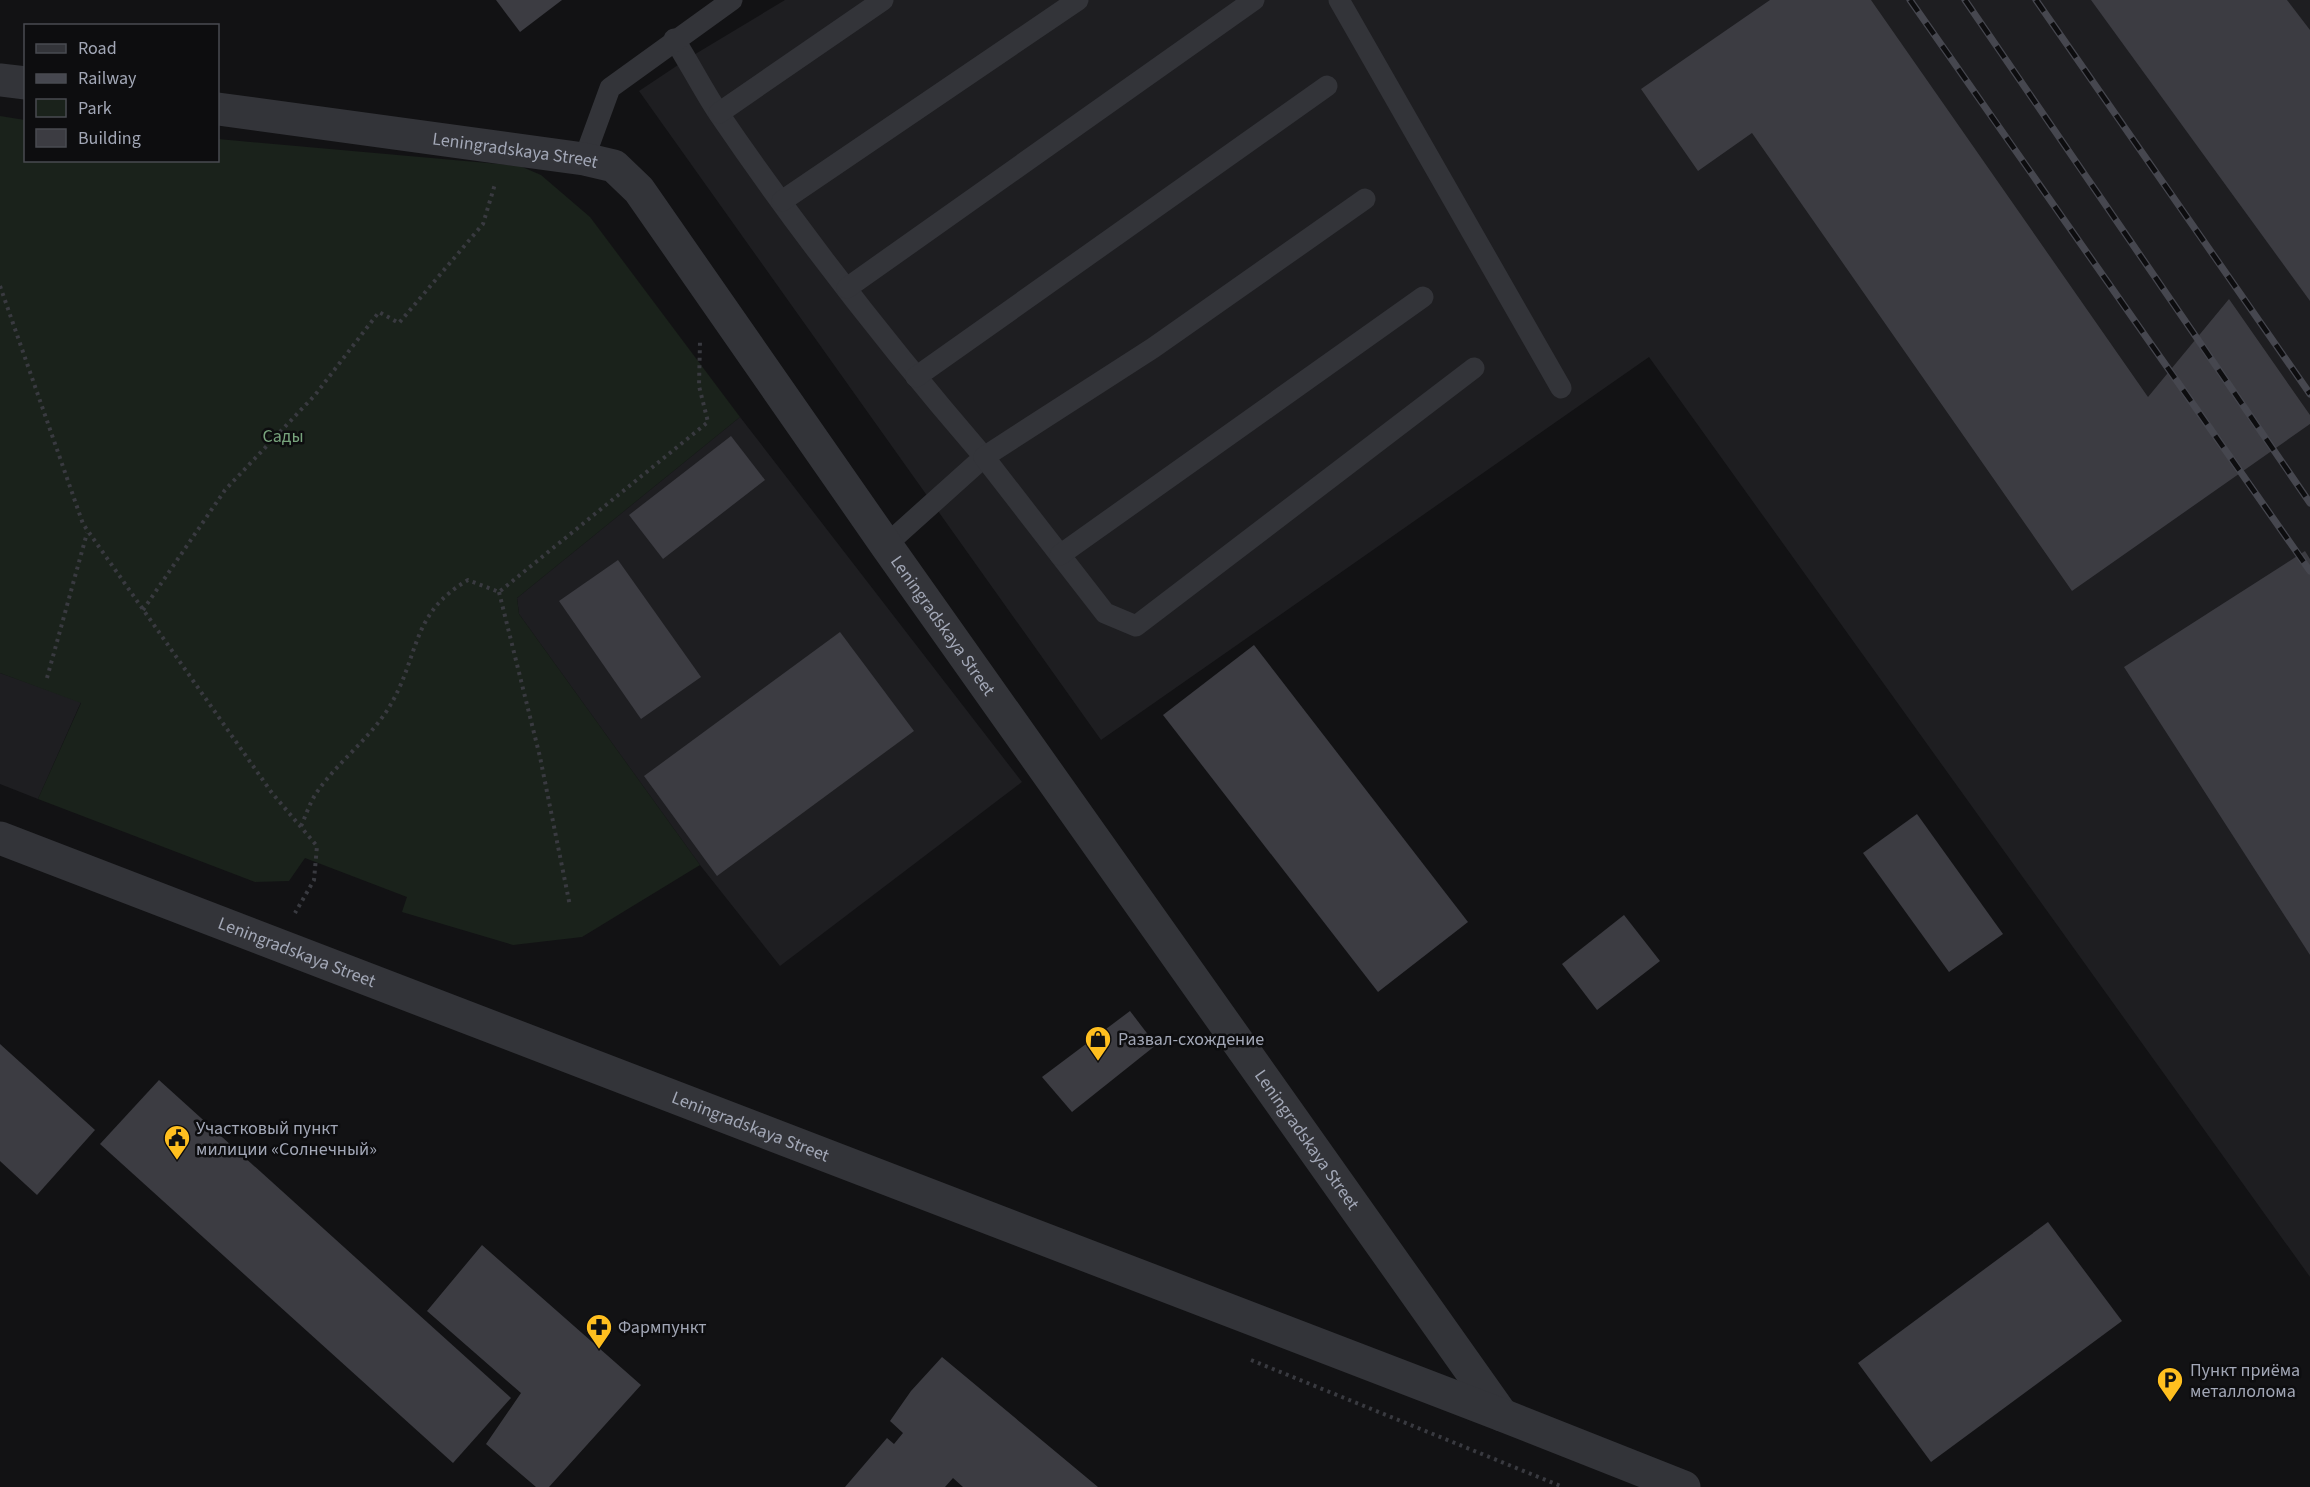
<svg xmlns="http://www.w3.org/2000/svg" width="2310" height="1487" viewBox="0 0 2310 1487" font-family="'Source Sans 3',sans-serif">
  <rect width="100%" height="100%" fill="#121214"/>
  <g fill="#1e1e21">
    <polygon points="785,0 2310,0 2310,1277 1649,357 1101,740 639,91 687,59"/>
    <polygon points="740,417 1022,782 780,966 700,865 519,614 517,598"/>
    <polygon points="0,673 81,702 38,799 0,784"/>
  </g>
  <polygon fill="#1a221b" points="0,116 25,120 26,160 218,160 218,139 520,166 541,175 590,217 740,417 517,598 519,614 700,865 582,937 513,945 402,912 407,897 305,858 289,881 255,882 38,799 81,703 0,673"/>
  <g fill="#3c3c42">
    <polygon points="496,0 562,0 520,32"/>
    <polygon points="1770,0 1871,0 2148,397 2229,299 2310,415 2310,424 2072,591 1752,133 1698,171 1641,89"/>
    <polygon points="2091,0 2287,0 2310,30 2310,301"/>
    <polygon points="731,436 765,480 663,559 629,515"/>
    <polygon points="2305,551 2310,559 2310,955 2124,667"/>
    <polygon points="618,560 701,677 641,719 559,601"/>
    <polygon points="840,632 914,731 717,876 644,776"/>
    <polygon points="1254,645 1468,922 1378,992 1163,715"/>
    <polygon points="1917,814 2003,934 1949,972 1863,853"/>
    <polygon points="1624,915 1660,961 1597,1010 1562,964"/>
    <polygon points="1130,1011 1156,1045 1072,1112 1042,1077"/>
    <polygon points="0,1044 95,1130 37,1195 0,1161"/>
    <polygon points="159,1080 511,1398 453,1463 100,1144"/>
    <polygon points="2048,1222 2122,1321 1931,1462 1858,1363"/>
    <polygon points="482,1245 641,1385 549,1487 536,1487 486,1444 521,1393 427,1311"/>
    <polygon points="942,1357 1098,1487 963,1487 953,1478 945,1487 845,1487 887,1438 894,1444 903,1433 890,1421 911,1391"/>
  </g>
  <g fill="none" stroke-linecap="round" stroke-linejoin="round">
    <g stroke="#393a40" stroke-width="4" stroke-dasharray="3 4.5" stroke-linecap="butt">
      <polyline points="0,286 83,524 272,793 317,846 314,880 295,913"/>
      <polyline points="499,592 540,757 570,906"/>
      <polyline points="143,610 225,490 315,395 379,312 399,323 483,224 495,184"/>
      <polyline points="47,678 87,533"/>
      <path d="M301 826C306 815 310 802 317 792 337 763 369 739 388 709 420 658 409 614 468 580L499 592 708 422 699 386 700 342"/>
      <polyline points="1251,1360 1563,1487"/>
    </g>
    <g stroke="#333439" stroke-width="21">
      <polyline points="1339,0 1561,388"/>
      <path d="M674 39C690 64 703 90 719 114 800 233 890 348 984 457L886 545"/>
      <polyline points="719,113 883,0"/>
      <polyline points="584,159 610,88 732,0"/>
      <polyline points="1365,199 1153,348 984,457 1105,613 1136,626 1474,368"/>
      <polyline points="782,201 1078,0"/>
      <polyline points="847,288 1254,0"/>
      <polyline points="916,377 1327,86"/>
      <polyline points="1060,555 1423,297"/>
    </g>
    <g stroke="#333439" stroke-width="33">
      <polyline points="0,80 26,83"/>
      <path id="s1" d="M218 109 584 159 614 166 639 190 886 545 1502 1415"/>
    </g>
    <path stroke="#333439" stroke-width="33" id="s2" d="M0 838 1502 1415 1684 1487"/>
    <g stroke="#46474f" stroke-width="7">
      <g id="rail">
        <polyline points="1910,0 2310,571"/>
        <polyline points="1965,0 2310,503"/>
        <polyline points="2036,0 2310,394"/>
      </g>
    </g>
    <use href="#rail" stroke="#0d0d0f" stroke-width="4.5" stroke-dasharray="14" stroke-linecap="butt"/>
  </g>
  <defs>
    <g id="shop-pin" transform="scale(1.35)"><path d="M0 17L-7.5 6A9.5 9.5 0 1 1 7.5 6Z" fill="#ffbf1f" stroke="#0d0d0f"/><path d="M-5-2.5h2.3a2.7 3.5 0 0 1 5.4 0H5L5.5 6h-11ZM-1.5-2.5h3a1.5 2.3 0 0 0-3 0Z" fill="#111"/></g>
    <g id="civic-pin" transform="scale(1.35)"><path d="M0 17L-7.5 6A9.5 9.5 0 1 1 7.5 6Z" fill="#ffbf1f" stroke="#0d0d0f"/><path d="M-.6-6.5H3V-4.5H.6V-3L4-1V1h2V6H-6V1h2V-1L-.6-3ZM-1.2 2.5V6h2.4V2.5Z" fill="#111"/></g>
    <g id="pharmacy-pin" transform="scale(1.35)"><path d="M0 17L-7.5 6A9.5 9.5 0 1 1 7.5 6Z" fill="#ffbf1f" stroke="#0d0d0f"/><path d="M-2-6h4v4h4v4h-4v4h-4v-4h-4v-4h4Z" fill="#111"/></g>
    <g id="parking-pin" transform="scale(1.35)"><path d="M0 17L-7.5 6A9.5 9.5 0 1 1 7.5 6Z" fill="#ffbf1f" stroke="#0d0d0f"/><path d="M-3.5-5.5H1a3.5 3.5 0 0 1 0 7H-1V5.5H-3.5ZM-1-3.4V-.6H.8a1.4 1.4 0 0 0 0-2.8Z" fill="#111"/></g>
  </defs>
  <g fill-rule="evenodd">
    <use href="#shop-pin" x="1098" y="1039"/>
    <use href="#civic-pin" x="177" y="1138"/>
    <use href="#pharmacy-pin" x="599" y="1327"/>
    <use href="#parking-pin" x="2170" y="1380"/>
  </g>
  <g text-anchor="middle" stroke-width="5" stroke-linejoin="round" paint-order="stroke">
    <g font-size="18" fill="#a2a7b6" stroke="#0d0d0f">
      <text dy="6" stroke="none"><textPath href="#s1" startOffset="300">Leningradskaya Street</textPath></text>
      <text dy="6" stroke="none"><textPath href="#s1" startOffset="966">Leningradskaya Street</textPath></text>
      <text dy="6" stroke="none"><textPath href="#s2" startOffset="318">Leningradskaya Street</textPath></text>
      <text dy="6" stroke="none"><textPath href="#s2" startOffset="804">Leningradskaya Street</textPath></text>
      <text dy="6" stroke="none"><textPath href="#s1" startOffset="1596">Leningradskaya Street</textPath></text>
    </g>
    <g font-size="18" fill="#77a37c" stroke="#0d0d0f">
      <text x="283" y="442">Сады</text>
    </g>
    <g font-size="18" fill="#a2a7b6" stroke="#0d0d0f" text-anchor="start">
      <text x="1118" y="1045">Развал-схождение</text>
      <text x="196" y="1134">Участковый пункт<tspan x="196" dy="21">милиции «Солнечный»</tspan></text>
      <text x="618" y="1333">Фармпункт</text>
      <text x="2190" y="1376">Пункт приёма<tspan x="2190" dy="21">металлолома</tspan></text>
    </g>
  </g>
  <rect x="24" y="24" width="195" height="138" fill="#0d0d0f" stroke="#494b52" stroke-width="1.5"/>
  <rect x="36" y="44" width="30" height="9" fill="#333439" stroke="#494b52" stroke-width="1.5"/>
  <text x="78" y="54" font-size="18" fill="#a2a7b6">Road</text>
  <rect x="36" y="74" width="30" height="9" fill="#46474f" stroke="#494b52" stroke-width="1.5"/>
  <text x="78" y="84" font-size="18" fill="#a2a7b6">Railway</text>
  <rect x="36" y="99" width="30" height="18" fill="#1a221b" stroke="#494b52" stroke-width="1.5"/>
  <text x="78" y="114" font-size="18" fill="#a2a7b6">Park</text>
  <rect x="36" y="129" width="30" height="18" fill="#3c3c42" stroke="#494b52" stroke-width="1.5"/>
  <text x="78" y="144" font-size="18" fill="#a2a7b6">Building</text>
</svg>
